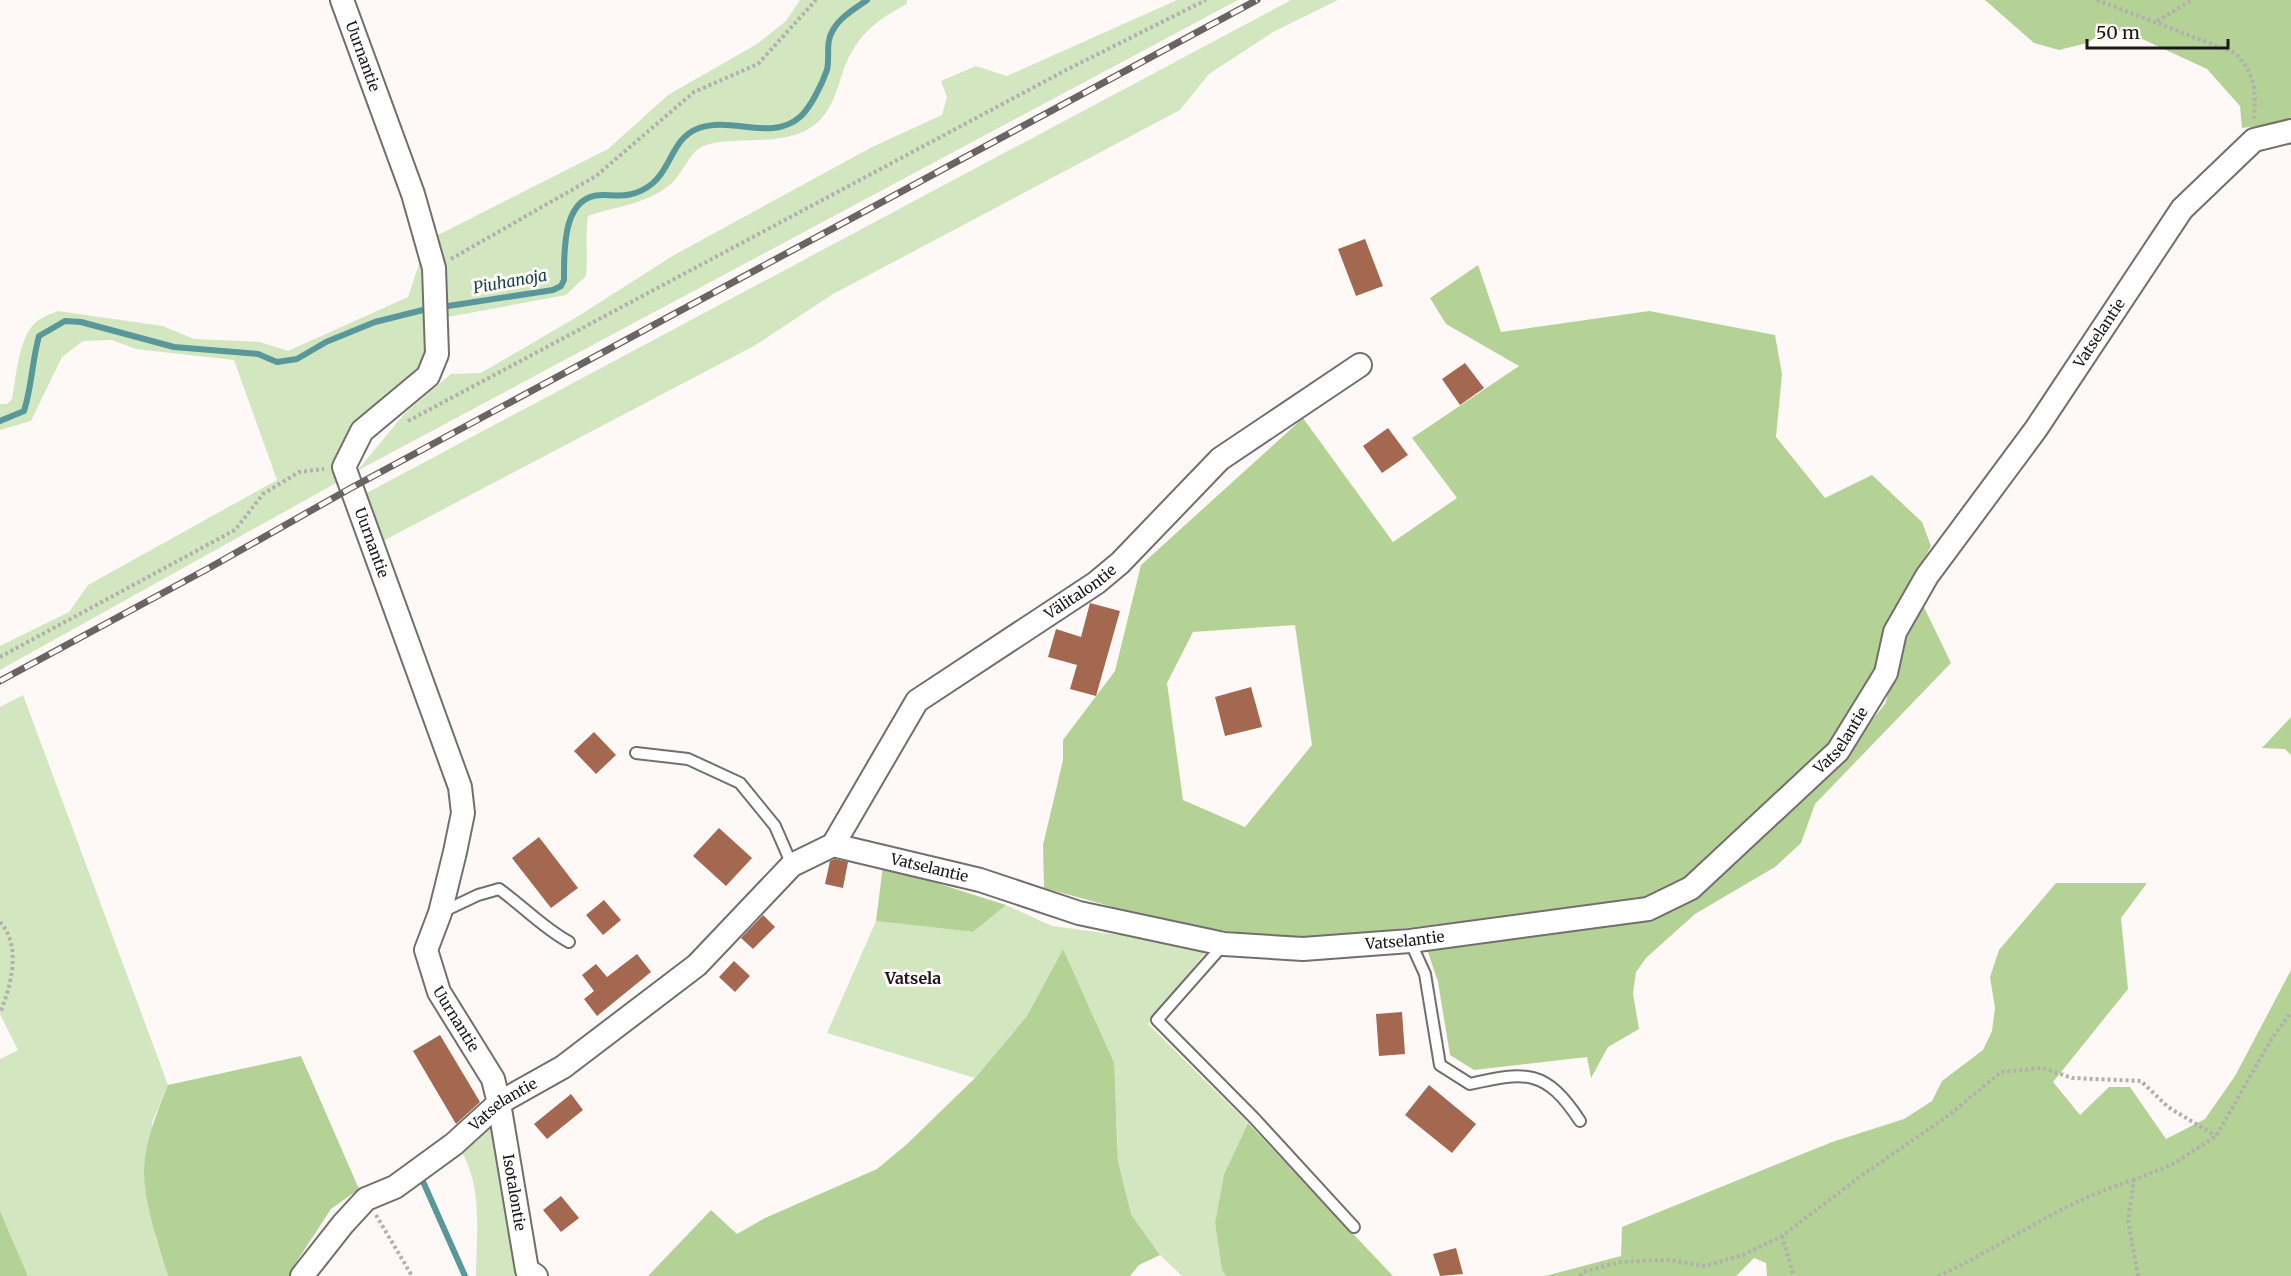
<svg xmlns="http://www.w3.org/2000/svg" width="2291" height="1276" viewBox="0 0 2291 1276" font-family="Merriweather,serif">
  <rect width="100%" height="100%" fill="#fef9f7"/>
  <g fill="#d2e6c0">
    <path d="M800 0H907V4C881 18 865 28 850 55 839 75 837 104 819 121 791 148 745 136 709 144 689 149 685 171 672 183 649 204 616 206 588 216 585 236 588 255 586 276L566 295 448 317 436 236 608 149 668 95 757 44 786 21Z"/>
    <polygon points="1177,0 1238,0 357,471 405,413 451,374 481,373 580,315 674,255 872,147 942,115 947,97 941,81 976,66 1007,76"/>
    <polygon points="1291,0 1338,0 1273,32 1209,74 1180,110 833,294 754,346 381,542 363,495"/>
    <path d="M420 261 429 340 426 360 398 391 338 482 0 670V646L69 612 88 585 277 480 234 360 136 349 112 340 83 341 62 357 31 421 0 430V404H7L12 399C16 378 18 347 30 329 36 319 48 315 58 311L163 326 194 339 260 342 288 351 408 297Z"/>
    <polygon points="23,695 168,1085 152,1122 156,1239 168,1276 28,1276 0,1211 0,1059 18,1050 0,1014 0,707"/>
    <polygon points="1006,905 1052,926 1210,947 1148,1024 1248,1123 1224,1174 1215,1223 1222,1270 1226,1276 1182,1276 1160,1255 1131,1214 1118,1161 1117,1121 1063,949 1027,1016 975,1078 827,1033 876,921 973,932"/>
    <path d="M494 1114 520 1276H476C476 1232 484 1186 459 1148Z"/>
  </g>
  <g fill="#b4d296" fill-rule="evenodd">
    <polygon points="1985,0 2291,0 2291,122 2242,128 2240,106 2207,69 2127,32 2107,30 2087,43 2059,50 2034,43"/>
    <path d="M1478 265 1501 332 1649 311 1775 335 1782 374 1776 437 1825 498 1872 475 1922 522 1931 546 1898 610 1879 666 1842 733 1682 884 1653 895 1630 902 1364 933 1302 937 1241 933 1168 922 1044 888 1043 845 1063 760V740L1115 671 1141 565 1303 418 1393 542 1457 498 1412 438 1519 366 1446 324 1430 298ZM1295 625 1312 745 1245 827 1183 800 1167 683 1193 632Z"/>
    <polygon points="1923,605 1951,663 1815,804 1801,843 1775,867 1695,914 1646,958 1636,972 1633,994 1639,1029 1608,1047 1591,1078 1587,1057 1474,1070 1450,1055 1438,982 1426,946 1638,919 1854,742 1885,704 1903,645"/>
    <polygon points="2291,717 2291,755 2285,749 2262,748"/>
    <polygon points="883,866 1006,905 973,932 876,921"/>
    <polygon points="2056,883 2147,883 2121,918 2128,989 2053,1082 2080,1115 2109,1087 2130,1087 2166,1139 2205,1119 2235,1076 2291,970 2291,1276 1767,1276 1766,1263 1754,1258 1736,1276 1545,1276 1621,1256 1622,1227 1832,1142 1904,1119 1932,1101 1942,1081 1983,1050 1992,1031 1995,1008 1990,977 1999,950"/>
    <polygon points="1063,949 1114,1063 1118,1161 1131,1214 1160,1255 1139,1265 1130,1276 648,1276 711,1210 737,1234 765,1218 877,1169 906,1145 975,1078 1027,1016"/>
    <path d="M301 1056 359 1189 331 1209 295 1264 292 1276H168C159 1247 144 1202 144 1171 145 1141 157 1112 168 1085Z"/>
    <polygon points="1248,1123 1393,1276 1226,1276 1222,1270 1215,1223 1224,1174"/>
    <polygon points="0,1211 28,1276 0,1276"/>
  </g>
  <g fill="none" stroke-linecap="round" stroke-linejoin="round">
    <g stroke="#58979a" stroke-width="6">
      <path d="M448 306 553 290 561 286 564 280C564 251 562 195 602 195 623 196 636 197 653 183 672 167 672 138 699 128 732 116 771 142 800 117 811 107 822 84 827 70 830 57 825 42 833 30 840 17 856 8 867 0"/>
      <path d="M0 421 24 411C32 386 32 361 39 336L65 321 81 322 174 347 258 354 277 362 297 359 326 342 375 322 423 310"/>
      <polyline points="421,1177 465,1276"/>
    </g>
  </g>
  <g fill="#a4674f">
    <polygon points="1365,239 1383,286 1356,296 1338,249"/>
    <polygon points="1465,363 1484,388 1460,405 1442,379"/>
    <polygon points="1388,428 1408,455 1382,473 1363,446"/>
    <polygon points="1090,603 1120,611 1096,696 1070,689 1077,665 1048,657 1056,629 1081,637"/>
    <polygon points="1251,687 1262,727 1225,736 1215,697"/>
    <polygon points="594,732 616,755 596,774 574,751"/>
    <polygon points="719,828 752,858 726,886 693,856"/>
    <polygon points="539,837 578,888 551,908 512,858"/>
    <polygon points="835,859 848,862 843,888 825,884 830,861"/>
    <polygon points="604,900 621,920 603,935 586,915"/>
    <polygon points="763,915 775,927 753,949 741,938"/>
    <polygon points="637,954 651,972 597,1016 584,999 594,991 582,975 596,964 607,977"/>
    <polygon points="734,961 750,976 735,992 719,977"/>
    <polygon points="1402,1012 1405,1054 1379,1056 1376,1014"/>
    <polygon points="440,1035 480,1102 456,1124 413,1051"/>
    <polygon points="1429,1085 1476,1124 1452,1153 1405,1115"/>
    <polygon points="571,1094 583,1110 547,1139 534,1124"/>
    <polygon points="561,1196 579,1218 561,1232 543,1210"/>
    <polygon points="1456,1248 1463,1274 1440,1276 1433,1254"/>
  </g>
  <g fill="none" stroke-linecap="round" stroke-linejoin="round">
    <g stroke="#736f6d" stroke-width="14">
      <g id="service">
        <polyline points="636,753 688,759 740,783 775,826 792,865"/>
        <path d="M440 913 478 895 499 889C523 906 543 928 569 942"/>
        <path d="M1410 941 1425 974 1440 1065 1470 1084C1526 1071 1546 1069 1580 1121"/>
        <polyline points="1224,944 1157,1020 1254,1118 1354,1227"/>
      </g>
    </g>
    <g stroke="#736f6d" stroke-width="26">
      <g id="minor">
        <path id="s1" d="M342 0 413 194 434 268 437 354 428 376 362 431 344 467 460 787 463 813 455 852 440 913 426 950 439 992 493 1079 499 1103 527 1270 536 1276"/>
        <path id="s2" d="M833 845 917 701 1096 583 1120 563 1220 459 1360 365"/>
        <path id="s3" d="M302 1276 343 1224 366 1199 395 1187 454 1144 499 1103 563 1067 697 965 792 865 833 845 980 880 1079 913 1224 944 1303 949 1410 941 1648 909 1691 888 1838 751 1886 673 1895 632 1927 576 2036 429 2182 209 2254 140 2291 131"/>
      </g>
    </g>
    <g stroke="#b3afae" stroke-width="4" stroke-dasharray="3 3" stroke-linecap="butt">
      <path d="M2097 0 2235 53C2256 75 2256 91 2254 121"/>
      <polyline points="2157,21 2192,0"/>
      <polyline points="451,259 596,176 694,92 758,64 816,0"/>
      <polyline points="408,421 1068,69 1206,0"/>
      <polyline points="0,657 235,530 263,494 299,472 324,469"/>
      <path d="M0 922C22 946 11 986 0 1013"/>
      <polyline points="376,1215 412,1276"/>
      <polyline points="1782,1236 1794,1276"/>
      <polyline points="1580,1276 1583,1272 1620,1262 1668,1260 1705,1266 1743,1255 1782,1236 1858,1178 1949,1115 2001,1072 2043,1068 2072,1078 2141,1081 2168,1107 2216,1136"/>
      <path d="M1938 1276C2004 1246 2064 1200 2134 1180"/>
      <polyline points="2138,1276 2128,1220 2134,1180 2175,1163 2216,1136 2271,1040 2291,1012"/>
    </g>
    <use href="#service" stroke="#fff" stroke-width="10"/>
    <use href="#minor" stroke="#fff" stroke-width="22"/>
    <g stroke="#676463" stroke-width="7">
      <polyline id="rail" points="0,681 209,568 351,488 1257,0"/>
    </g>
    <use href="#rail" stroke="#fef9f7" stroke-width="4.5" stroke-dasharray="14" stroke-linecap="butt"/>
  </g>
  <g text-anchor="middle" stroke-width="6" stroke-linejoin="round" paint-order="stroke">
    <g font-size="15" fill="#1a1818" stroke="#fef9f7">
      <text dy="5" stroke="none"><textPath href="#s1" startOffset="60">Uurnantie</textPath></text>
      <text dy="5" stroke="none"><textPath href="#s3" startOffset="2266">Vatselantie</textPath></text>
      <text dy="5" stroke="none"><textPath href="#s1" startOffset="600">Uurnantie</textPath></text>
      <text dy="5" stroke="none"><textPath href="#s2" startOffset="363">Välitalontie</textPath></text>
      <text dy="5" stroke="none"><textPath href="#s3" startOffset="1780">Vatselantie</textPath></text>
      <text dy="5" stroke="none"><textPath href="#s3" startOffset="790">Vatselantie</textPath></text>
      <text dy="5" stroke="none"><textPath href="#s3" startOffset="1276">Vatselantie</textPath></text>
      <text dy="5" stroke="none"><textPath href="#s1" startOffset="1104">Uurnantie</textPath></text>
      <text dy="5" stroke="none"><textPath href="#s3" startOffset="268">Vatselantie</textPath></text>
      <text dy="5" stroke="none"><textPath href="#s1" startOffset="1290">Isotalontie</textPath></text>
    </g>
    <g font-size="16" font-style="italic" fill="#1a4547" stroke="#fef9f7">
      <text transform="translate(510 281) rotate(-10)" y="6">Piuhanoja</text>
    </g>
    <g font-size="16" font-weight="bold" fill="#1a1818" stroke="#fef9f7">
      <text x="913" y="984">Vatsela</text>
    </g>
  </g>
  <path d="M2087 39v9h141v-9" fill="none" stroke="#1a1818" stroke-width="3"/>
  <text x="2096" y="39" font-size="18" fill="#1a1818" stroke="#fef9f7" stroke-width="4.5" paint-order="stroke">50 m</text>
</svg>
